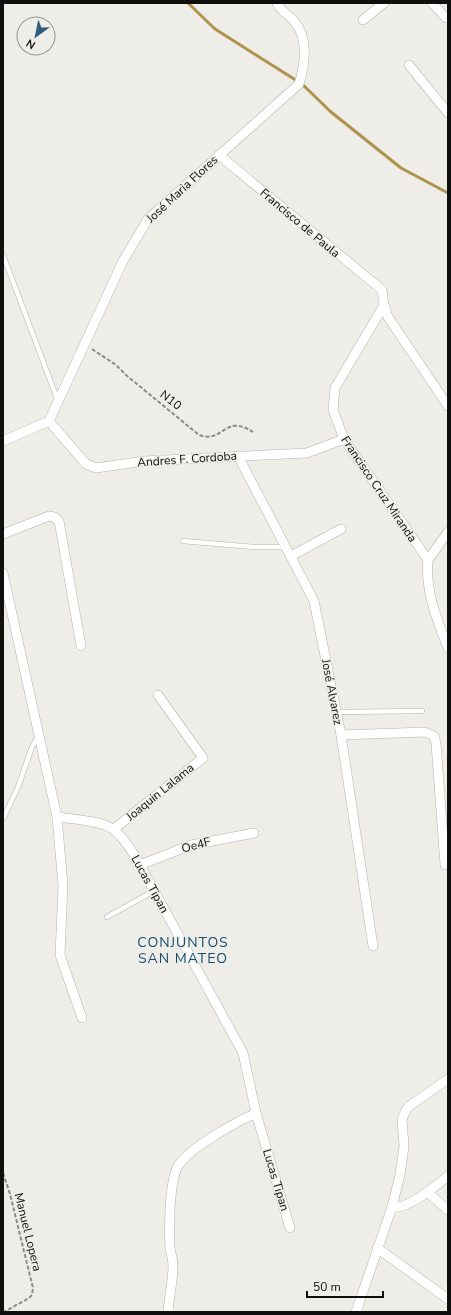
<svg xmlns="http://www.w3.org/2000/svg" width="451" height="1315" viewBox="0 0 451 1315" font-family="'Nunito Sans',sans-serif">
  <rect width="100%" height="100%" fill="#eeede8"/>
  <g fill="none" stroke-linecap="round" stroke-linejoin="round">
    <polyline stroke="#ae934c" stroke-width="3" points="188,3 215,29 302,84 331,112 401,168 448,193"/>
    <g stroke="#b4b2ad" stroke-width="5.5">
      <g id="service">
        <polyline points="3,255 58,401"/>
        <polyline points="183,541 254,547 286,547"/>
        <polyline points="336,712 422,711"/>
        <polyline points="3,819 18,787 32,747 38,737"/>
        <polyline points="107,917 154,891"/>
      </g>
    </g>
    <g stroke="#b4b2ad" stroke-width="10">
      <g id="minor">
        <polyline points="432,3 446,18"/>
        <polyline points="363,20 384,3"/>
        <polyline points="409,65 448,113"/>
        <path d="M219 155 382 290 384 305 335 388 333 410 344 439 428 560C425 591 437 620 448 648"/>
        <polyline points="384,305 388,317 448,406"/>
        <polyline points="49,421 86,464 96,468 144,461 307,453 344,439"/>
        <path d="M3 441 49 421 123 261 148 219 299 84C305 65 309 38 294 21 289 15 280 11 277 3"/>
        <polyline points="238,456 314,601 341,735 373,946"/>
        <polyline points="3,534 49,516 54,517 59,521 81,646"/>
        <polyline points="291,556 341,529"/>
        <polyline points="428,560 448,532"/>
        <polyline points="3,573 57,817 63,885 60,955 82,1018"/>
        <polyline points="341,735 425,732 434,736 436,743 445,865"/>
        <path d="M57 817C71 819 104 821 114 830 125 839 133 853 140 865L243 1053 256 1113 290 1228"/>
        <polyline points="114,829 203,758 158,695"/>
        <polyline points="140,865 191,845 254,833"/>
        <polyline points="427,1192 448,1210"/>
        <path d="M392 1207C407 1210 436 1186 448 1176"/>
        <polyline points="377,1248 448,1299"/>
        <path d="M168 1312C169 1297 173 1281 173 1266 173 1260 171 1254 170 1248 169 1229 169 1182 178 1166 189 1148 236 1122 256 1113"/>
        <polyline points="356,1312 392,1207 400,1175 404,1146 402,1120 404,1114 408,1107 448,1079"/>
      </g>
    </g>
    <g stroke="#8c8b88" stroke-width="2" stroke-dasharray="4 2" stroke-linecap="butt">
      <path d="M92 349 116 365 126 375 199 435C224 444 224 413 253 432"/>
      <polyline points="3,1173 10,1194 33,1288 32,1295 29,1298 4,1312"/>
    </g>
    <use href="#service" stroke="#fff" stroke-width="4.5"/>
    <use href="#minor" stroke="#fff" stroke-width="9"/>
  </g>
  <g text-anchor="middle" stroke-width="3" stroke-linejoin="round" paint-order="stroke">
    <g font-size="12" fill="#100f0e" stroke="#eeede8">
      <text transform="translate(182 189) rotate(-43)" y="4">José Maria Flores</text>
      <text transform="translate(300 223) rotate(40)" y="4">Francisco de Paula</text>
      <text transform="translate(171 400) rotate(38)" y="4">N10</text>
      <text transform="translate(187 459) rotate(-4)" y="4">Andres F. Cordoba</text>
      <text transform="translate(379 489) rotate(56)" y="4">Francisco Cruz Miranda</text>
      <text transform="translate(332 692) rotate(79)" y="4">José Alvarez</text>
      <text transform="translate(160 792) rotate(-39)" y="4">Joaquin Lalama</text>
      <text transform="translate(196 845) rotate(-15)" y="4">Oe4F</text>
      <text transform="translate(150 884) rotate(61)" y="4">Lucas Tipan</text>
      <text transform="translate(276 1180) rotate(73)" y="4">Lucas Tipan</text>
      <text transform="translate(28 1232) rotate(76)" y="4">Manuel Lopera</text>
    </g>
    <g font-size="14" letter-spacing="1" fill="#134c6e" stroke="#eeede8">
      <text x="183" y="947">CONJUNTOS<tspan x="183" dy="16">SAN MATEO</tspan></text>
    </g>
  </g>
  <rect width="451" height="1315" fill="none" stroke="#100f0e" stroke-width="8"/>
  <g transform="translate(36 36) rotate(213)"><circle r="19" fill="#eeede8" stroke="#959491"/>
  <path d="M0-3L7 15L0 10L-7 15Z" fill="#2e5d7c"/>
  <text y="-6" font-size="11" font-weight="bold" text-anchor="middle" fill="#100f0e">N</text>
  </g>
  <path d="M307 1291v6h76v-6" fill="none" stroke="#100f0e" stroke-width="2"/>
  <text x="313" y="1291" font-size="12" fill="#100f0e" stroke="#eeede8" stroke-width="3" paint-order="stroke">50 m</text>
</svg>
